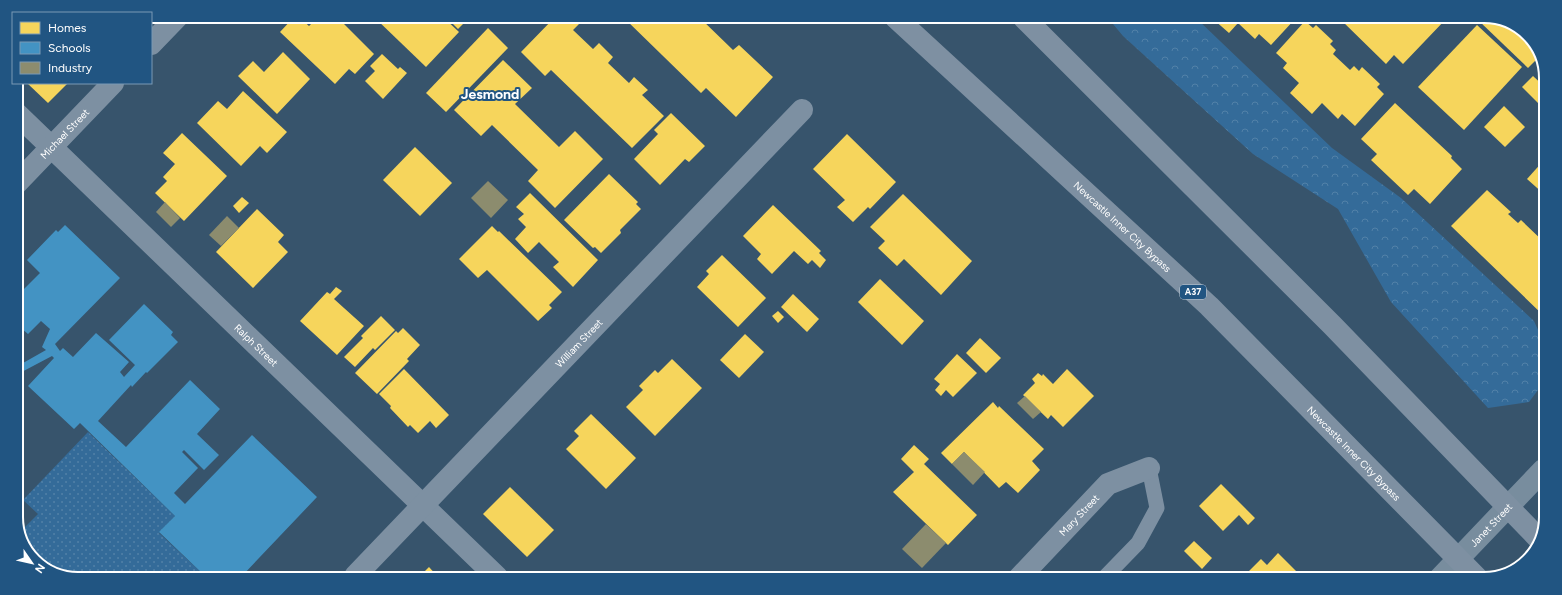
<svg xmlns="http://www.w3.org/2000/svg" width="1562" height="595" viewBox="0 0 1562 595" font-family="Figtree,sans-serif">
  <defs>
    <pattern id="grass-dots" width="8" height="8" patternUnits="userSpaceOnUse"><rect width="8" height="8" fill="#346b99"/><path d="M2 2h.1M6 6h.1" fill="none" stroke="#5281a8" stroke-width="1.8" stroke-linecap="round"/></pattern>
    <pattern id="forest-crowns" width="20" height="18" patternUnits="userSpaceOnUse"><rect width="20" height="18" fill="#346b99"/><path d="M2 6a3 3 0 1 1 6 0M12 15a3 3 0 1 1 6 0" fill="none" stroke="#5281a8"/></pattern>
  </defs>
  <rect width="100%" height="100%" fill="#37546c"/>
  <polygon fill="url(#grass-dots)" points="88,432 175,516 159,533 205,576 58,576 29,555 20,532 38,514 23,500"/>
  <polygon fill="url(#forest-crowns)" points="1108,18 1197,19 1332,148 1401,198 1534,321 1544,343 1544,382 1529,402 1488,408 1391,302 1338,209 1253,154 1123,36"/>
  <g fill="#f6d55c">
    <polygon points="294,17 299,17 309,26 318,17 337,17 374,54 355,74 349,69 335,84 280,32"/>
    <polygon points="374,17 443,17 459,32 426,67"/>
    <polygon points="446,17 470,17 458,29"/>
    <polygon points="555,17 573,17 579,24 573,30 593,49 599,43 613,57 608,63 629,83 634,77 648,90 642,95 664,116 632,148 551,70 545,76 521,52"/>
    <polygon points="623,17 699,17 733,50 739,45 773,77 736,117 706,88 701,93"/>
    <polygon points="1213,19 1295,19 1271,45 1259,34 1255,39 1238,23 1229,33"/>
    <polygon points="1340,19 1446,19 1403,64 1394,55 1386,64"/>
    <polygon points="1479,19 1504,19 1533,40 1539,57 1528,68 1478,20"/>
    <polygon points="1305,21 1313,28 1316,25 1333,41 1330,44 1336,50 1333,54 1350,70 1354,66 1359,71 1362,67 1380,84 1377,87 1384,94 1355,126 1342,114 1338,119 1322,103 1312,114 1290,93 1299,83 1283,68 1287,63 1276,53"/>
    <polygon points="1477,25 1522,67 1464,130 1418,87"/>
    <polygon points="488,28 508,48 446,112 426,93"/>
    <polygon points="283,52 310,79 277,114 238,76 253,61 264,72"/>
    <polygon points="382,54 398,69 400,67 407,73 383,99 365,81 375,71 370,66"/>
    <polygon points="503,60 532,88 515,104 559,147 575,131 603,159 555,208 528,181 538,170 492,125 481,136 454,110"/>
    <polygon points="1533,76 1546,88 1546,105 1543,108 1522,87"/>
    <polygon points="27,83 68,83 48,103"/>
    <polygon points="243,91 287,132 267,153 260,146 241,166 197,123 218,101 227,109"/>
    <polygon points="1395,103 1452,156 1451,158 1462,169 1430,204 1414,189 1408,195 1371,160 1377,154 1361,139"/>
    <polygon points="1504,106 1525,127 1505,147 1484,127"/>
    <polygon points="671,113 705,146 689,162 685,159 660,185 634,159 658,134 654,130"/>
    <polygon points="182,133 227,176 184,221 155,193 167,181 163,177 175,164 163,153"/>
    <polygon points="847,134 896,182 870,209 868,207 853,222 837,207 845,200 813,169"/>
    <polygon points="415,147 452,183 420,216 383,180"/>
    <polygon points="1545,159 1545,195 1527,179"/>
    <polygon points="609,174 638,202 636,204 641,209 620,230 621,233 601,253 595,247 593,248 564,220"/>
    <polygon points="1487,190 1511,212 1508,214 1518,223 1521,220 1545,243 1544,316 1451,226"/>
    <polygon points="530,193 598,260 573,287 553,267 559,262 539,242 528,253 515,239 526,227 518,219 524,214 516,207"/>
    <polygon points="903,194 972,261 941,295 904,259 897,266 878,248 885,241 870,227"/>
    <polygon points="242,197 249,203 239,213 233,206"/>
    <polygon points="773,205 821,251 819,253 826,260 820,268 812,260 808,264 794,251 772,274 757,259 761,254 743,236"/>
    <polygon points="257,209 284,235 278,242 288,252 253,288 216,252"/>
    <polygon points="492,226 498,232 499,231 562,292 549,305 552,308 538,321 487,270 478,278 459,259"/>
    <polygon points="722,255 766,298 738,327 697,287 709,274 706,271"/>
    <polygon points="880,279 924,321 902,345 858,302"/>
    <polygon points="336,287 342,291 334,299 364,326 337,355 300,321 327,292 330,294"/>
    <polygon points="793,294 819,319 807,332 781,307"/>
    <polygon points="778,311 784,317 778,323 772,316"/>
    <polygon points="381,316 395,330 375,350 373,348 355,367 344,357 363,338 361,336"/>
    <polygon points="403,328 420,345 407,359 409,361 377,394 355,373 396,331 398,333"/>
    <polygon points="745,334 764,352 739,378 720,360"/>
    <polygon points="980,338 1001,358 986,373 966,353"/>
    <polygon points="957,354 977,373 953,397 946,390 941,396 935,390 940,384 934,379"/>
    <polygon points="672,359 702,388 655,436 626,407 643,390 639,386 655,370 658,373"/>
    <polygon points="404,369 449,415 436,428 430,421 418,433 410,425 408,427 390,408 391,406 379,394"/>
    <polygon points="1067,369 1094,396 1063,427 1051,415 1048,419 1023,395 1035,383 1032,379 1038,373 1042,376 1043,374 1053,384"/>
    <polygon points="993,402 998,408 999,406 1044,449 1032,461 1040,470 1018,493 1006,482 999,488 964,452 952,464 941,453"/>
    <polygon points="591,414 636,458 606,489 566,449 579,436 574,431"/>
    <polygon points="914,445 929,459 924,464 977,515 948,545 893,492 914,472 901,459"/>
    <polygon points="1221,484 1255,518 1248,525 1239,515 1223,531 1199,506"/>
    <polygon points="510,487 554,530 527,557 483,514"/>
    <polygon points="1194,541 1212,558 1202,569 1184,551"/>
    <polygon points="1278,553 1304,579 1252,578 1246,574 1261,559 1267,565"/>
    <polygon points="429,567 438,577 420,576"/>
  </g>
  <polygon fill="#4393c3" points="65,225 120,278 55,344 60,351 63,348 73,357 96,333 129,362 120,372 124,377 135,365 109,340 144,304 173,332 171,335 178,342 147,373 146,372 132,387 131,385 98,421 126,447 190,380 220,409 197,434 219,455 204,470 184,450 182,452 198,468 174,493 185,504 252,435 317,497 242,576 205,576 159,532 175,516 80,423 74,429 28,386 54,358 52,356 16,375 16,367 46,350 42,347 50,329 41,321 28,334 21,328 17,332 21,335 16,340 16,297 40,273 27,260 56,230 58,232"/>
  <g fill="#8c8c6e">
    <polygon points="488,181 508,200 491,218 471,198"/>
    <polygon points="165,202 180,218 171,227 156,212"/>
    <polygon points="227,216 239,228 221,246 209,235"/>
    <polygon points="1025,396 1041,412 1033,419 1017,403"/>
    <polygon points="964,452 985,472 973,485 952,464"/>
    <polygon points="926,524 946,543 922,568 902,549"/>
  </g>
  <g fill="none" stroke-linecap="round" stroke-linejoin="round">
    <polyline stroke="#7d90a2" stroke-width="15" points="1104,578 1138,543 1157,508 1149,468"/>
    <g stroke="#7d90a2" stroke-width="22">
      <polyline points="151,44 178,16"/>
      <path id="s1" d="M16 113 497 577"/>
      <path id="s2" d="M16 184 113 83"/>
      <path id="s3" d="M355 576 802 110"/>
      <path id="s4" d="M1019 578 1108 484 1149 468"/>
    </g>
    <path stroke="#788d9e" stroke-width="22" id="s5" d="M1439 579 1543 470"/>
    <g stroke="#7e90a2" stroke-width="22">
      <path id="s6" d="M896 18 1209 306 1478 579"/>
      <polyline points="1024,18 1332,325 1540,540"/>
    </g>
  </g>
  <g text-anchor="middle" stroke-width="4" stroke-linejoin="round" paint-order="stroke">
    <rect fill="#215582" stroke="#bcccda" stroke-width="1" x="1180" y="285" width="26" height="14" rx="3"/>
    <g font-size="9" font-weight="bold" fill="#fff">
      <text x="1193" y="295">A37</text>
    </g>
    <g font-size="10" fill="#fff" stroke="#215582">
      <text dy="4" stroke="none"><textPath href="#s2" startOffset="70">Michael Street</textPath></text>
      <text dy="4" stroke="none"><textPath href="#s6" startOffset="308">Newcastle Inner City Bypass</textPath></text>
      <text dy="4" stroke="none"><textPath href="#s3" startOffset="323">William Street</textPath></text>
      <text dy="4" stroke="none"><textPath href="#s1" startOffset="334">Ralph Street</textPath></text>
      <text dy="4" stroke="none"><textPath href="#s6" startOffset="632">Newcastle Inner City Bypass</textPath></text>
      <text dy="4" stroke="none"><textPath href="#s4" startOffset="87">Mary Street</textPath></text>
      <text dy="4" stroke="none"><textPath href="#s5" startOffset="75">Janet Street</textPath></text>
    </g>
    <g font-size="14" font-weight="bold" fill="#fff" stroke="#215582">
      <text x="490" y="99">Jesmond</text>
    </g>
  </g>
  <path d="M0 0H1562V595H0ZM78 23H1484A55 55 0 0 1 1539 78V517A55 55 0 0 1 1484 572H78A55 55 0 0 1 23 517V78A55 55 0 0 1 78 23Z" fill="#215582" fill-rule="evenodd"/>
  <path fill="none" stroke="#fff" stroke-width="2" d="M78 23H1484A55 55 0 0 1 1539 78V517A55 55 0 0 1 1484 572H78A55 55 0 0 1 23 517V78A55 55 0 0 1 78 23Z"/>
  <rect x="12" y="12" width="140" height="72" fill="#215582" stroke="#7a99b4"/>
  <rect x="20" y="22" width="20" height="12" fill="#f6d55c" stroke="#7a99b4"/>
  <text x="48" y="32" font-size="12" fill="#ffffff">Homes</text>
  <rect x="20" y="42" width="20" height="12" fill="#4393c3" stroke="#7a99b4"/>
  <text x="48" y="52" font-size="12" fill="#ffffff">Schools</text>
  <rect x="20" y="62" width="20" height="12" fill="#8c8c6e" stroke="#7a99b4"/>
  <text x="48" y="72" font-size="12" fill="#ffffff">Industry</text>
  <g transform="translate(32 563) rotate(124)" stroke="#215582" stroke-width="3" paint-order="stroke">
  <path d="M0-3L7 15L0 10L-7 15Z" fill="#ffffff"/>
  <text y="-6" font-size="11" font-weight="bold" text-anchor="middle" fill="#ffffff">N</text>
  </g>
</svg>
